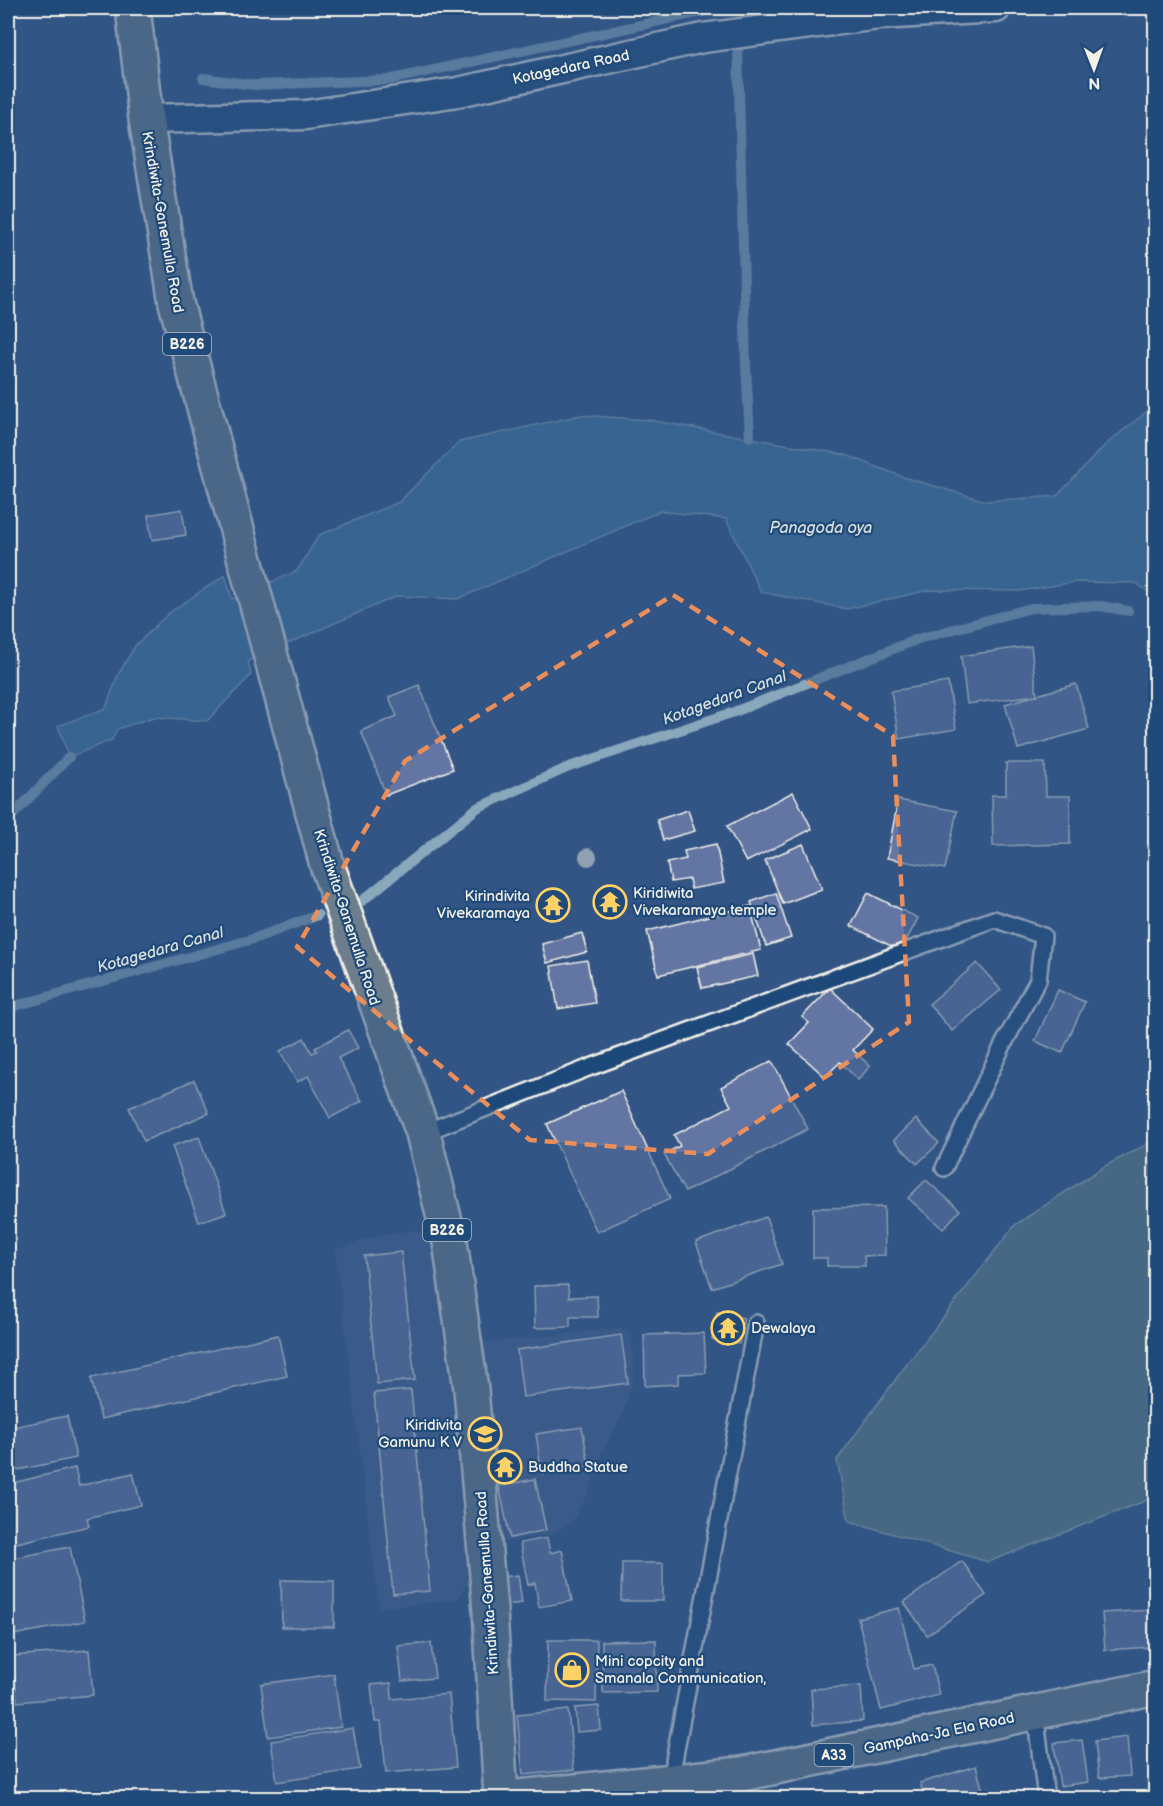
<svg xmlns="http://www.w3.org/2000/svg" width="1163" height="1806" viewBox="0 0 1163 1806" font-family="'Balsamiq Sans',sans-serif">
  <rect width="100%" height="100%" fill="#325585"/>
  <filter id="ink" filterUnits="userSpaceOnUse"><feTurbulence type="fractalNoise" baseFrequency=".0167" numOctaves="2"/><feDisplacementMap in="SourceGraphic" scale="12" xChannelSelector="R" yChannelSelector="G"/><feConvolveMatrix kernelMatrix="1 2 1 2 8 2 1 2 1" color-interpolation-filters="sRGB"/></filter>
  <g filter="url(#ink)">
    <polygon fill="#456290" points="415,1230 432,1240 456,1346 620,1328 631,1334 635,1374 622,1416 602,1452 589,1492 573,1520 554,1534 519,1539 476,1550 475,1573 456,1600 379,1608 335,1250 376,1236"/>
    <polygon fill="#5e7f84" stroke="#a9b8b6" stroke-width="1.5" points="1155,1140 1155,1497 988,1562 849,1521 837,1460 901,1372 1015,1225 1105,1166"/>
    <polygon fill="#42779f" stroke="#89a8bc" stroke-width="1.5" points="1155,405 1155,596 1136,583 1076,582 1020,591 929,590 847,609 761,592 726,519 660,511 458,599 397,596 248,661 251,675 207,721 154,717 117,729 112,740 69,757 58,726 106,708 118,675 135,646 170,612 225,575 232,599 297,571 319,535 399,502 459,442 581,415 649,420 846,455 903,477 986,501 1057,496 1105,445"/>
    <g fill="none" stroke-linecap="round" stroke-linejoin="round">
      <g stroke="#89a8bc" stroke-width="10">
        <polyline points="738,48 746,366 750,437"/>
        <polyline points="203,78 254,85 388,80 719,8"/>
        <polyline points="8,820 69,757"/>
        <polyline points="362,901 477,808 569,767 734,712 918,639 1031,608 1101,606 1128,611"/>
        <polyline points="8,1008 253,939 318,915"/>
      </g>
    </g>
    <g fill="#6375a3" stroke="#f4f1e8" stroke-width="1.5">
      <polygon points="182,509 186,535 152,540 148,515"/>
      <polygon points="1031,646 1037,695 967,704 961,656"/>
      <polygon points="948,682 956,729 899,739 891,691"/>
      <polygon points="1076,684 1089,729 1018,749 1005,704"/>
      <polygon points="419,685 453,769 386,795 361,731 397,716 389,697"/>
      <polygon points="1006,763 1045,763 1046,796 1070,796 1070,844 993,846 992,795 1006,795"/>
      <polygon points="793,792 812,829 746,862 727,826"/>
      <polygon points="898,800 957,811 945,869 887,858"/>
      <polygon points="688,810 695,831 663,840 657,820"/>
      <polygon points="716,844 724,883 691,889 689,879 671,882 667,863 686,859 684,851"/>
      <polygon points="803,844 822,889 783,904 765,860"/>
      <circle cx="553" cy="905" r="14"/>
      <polygon points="776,893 791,938 766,946 751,902"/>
      <polygon points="868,893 918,918 901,951 851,926"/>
      <polygon points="750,906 761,950 658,975 647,931"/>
      <polygon points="582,933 587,952 547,963 542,944"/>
      <polygon points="753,954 758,976 702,988 697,967"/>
      <polygon points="587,960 595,1003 558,1009 551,966"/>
      <polygon points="977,963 1001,990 952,1031 929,1004"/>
      <polygon points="830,988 873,1029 853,1050 870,1066 858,1080 840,1062 825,1077 789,1044 809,1023 802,1017"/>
      <polygon points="1058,990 1085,1002 1062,1053 1035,1041"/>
      <polygon points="348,1030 358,1048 338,1058 362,1101 330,1118 308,1076 297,1082 280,1051 304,1038 312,1053 317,1051 315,1048"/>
      <polygon points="772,1061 808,1129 685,1192 664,1154 680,1146 674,1135 731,1106 721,1087"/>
      <polygon points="194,1080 209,1113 144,1141 129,1108"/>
      <polygon points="621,1091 670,1199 597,1232 547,1124"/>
      <polygon points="916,1119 939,1143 917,1164 894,1140"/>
      <polygon points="199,1137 226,1213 199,1222 172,1146"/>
      <polygon points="926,1180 960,1210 943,1229 908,1198"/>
      <polygon points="884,1207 885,1255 864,1256 865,1266 827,1266 827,1258 813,1258 813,1208"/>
      <polygon points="766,1217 782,1264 712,1288 696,1242"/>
      <polygon points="401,1252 415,1380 377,1384 364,1256"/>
      <polygon points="568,1285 569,1297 597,1296 598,1317 570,1317 570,1327 535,1328 534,1286"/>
      <polygon points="717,1312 744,1318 739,1344 712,1339"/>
      <polygon points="704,1333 706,1373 678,1374 678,1384 645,1386 644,1335"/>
      <polygon points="278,1335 287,1376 101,1419 91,1378"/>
      <polygon points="621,1335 628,1383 523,1397 517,1350"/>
      <polygon points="411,1390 430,1591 393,1594 374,1393"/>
      <polygon points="67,1416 76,1458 8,1472 8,1428"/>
      <polygon points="582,1427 589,1466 542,1474 536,1434"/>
      <polygon points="75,1468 79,1486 133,1473 141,1505 87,1518 89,1526 8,1545 8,1484"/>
      <polygon points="535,1479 546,1530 510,1538 499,1486"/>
      <polygon points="547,1538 550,1553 562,1550 572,1601 539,1607 535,1583 528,1585 520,1543"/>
      <polygon points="70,1547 85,1621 8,1636 8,1559"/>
      <polygon points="962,1561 986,1595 927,1635 904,1602"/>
      <polygon points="622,1563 663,1563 663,1601 621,1601"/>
      <polygon points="518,1575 522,1603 505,1605 501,1577"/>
      <polygon points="281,1580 334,1581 334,1627 282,1627"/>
      <polygon points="899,1608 914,1669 932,1665 939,1695 881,1710 858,1618"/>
      <polygon points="1150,1610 1152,1647 1105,1650 1102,1613"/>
      <polygon points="548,1640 597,1640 596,1702 547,1701"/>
      <polygon points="656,1640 657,1692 603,1693 602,1641"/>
      <polygon points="431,1643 435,1678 402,1681 398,1646"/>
      <polygon points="89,1650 93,1695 17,1702 13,1656"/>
      <polygon points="334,1674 341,1727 268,1737 261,1684"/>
      <polygon points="391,1683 392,1699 449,1694 456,1767 386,1773 381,1722 375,1722 371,1685"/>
      <polygon points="861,1686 863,1721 813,1725 811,1689"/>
      <polygon points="599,1706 601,1730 577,1732 575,1708"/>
      <polygon points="568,1710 574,1770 523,1775 517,1715"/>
      <polygon points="353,1728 360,1769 277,1782 271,1741"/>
      <polygon points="1127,1737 1130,1776 1099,1778 1095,1741"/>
      <polygon points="1082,1740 1088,1782 1060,1786 1054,1743"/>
      <polygon points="976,1766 984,1795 979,1796 979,1798 925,1798 920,1783"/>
      <polygon points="1156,1795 1156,1798 1123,1798"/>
    </g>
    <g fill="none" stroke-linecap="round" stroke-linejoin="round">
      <g stroke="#f4f1e8" stroke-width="20">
        <g id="service">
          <polyline points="423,1133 588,1068 994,919 1043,936 1038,980 1003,1045 944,1168"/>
          <polyline points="1035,1712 1046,1798"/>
          <polyline points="670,1782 756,1323"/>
        </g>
      </g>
      <g stroke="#f4f1e8" stroke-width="33">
        <polyline id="minor" points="146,119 306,115 458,92 703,38 879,15 996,8"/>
      </g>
      <g stroke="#f4f1e8" stroke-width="38">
        <polyline id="primary" points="133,8 146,119 176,303 327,865 423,1133 450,1242 471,1389 490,1611 501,1798"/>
      </g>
      <g stroke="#f4f1e8" stroke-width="38">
        <polyline id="trunk" points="508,1798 742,1774 1156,1687"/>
      </g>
      <use href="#service" stroke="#1f4a7a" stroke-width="15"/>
      <use href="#minor" stroke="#1f4a7a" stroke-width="28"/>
      <use href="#primary" stroke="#6c7d8b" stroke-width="33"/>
      <use href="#trunk" stroke="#6c7d8b" stroke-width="33"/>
    </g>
    <circle fill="#91a1b3" cx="588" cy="857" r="9"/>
  </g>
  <path d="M0 0H1163V1806H0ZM673 595 893 736 909 1022 708 1154 530 1140 297 947 405 761Z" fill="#325585" fill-opacity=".55" fill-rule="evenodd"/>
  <path fill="none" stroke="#ec8e59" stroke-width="4.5" stroke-dasharray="12 8" stroke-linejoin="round" d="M673 595 893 736 909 1022 708 1154 530 1140 297 947 405 761Z"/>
  <defs>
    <g id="temple-ring" transform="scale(1.725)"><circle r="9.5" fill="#1f4a7a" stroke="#ffd166" stroke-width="1.5"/><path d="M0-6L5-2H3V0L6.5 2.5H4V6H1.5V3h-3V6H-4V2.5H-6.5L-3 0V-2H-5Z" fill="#ffd166"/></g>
    <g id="school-ring" transform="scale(1.725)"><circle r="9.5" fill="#1f4a7a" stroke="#ffd166" stroke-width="1.5"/><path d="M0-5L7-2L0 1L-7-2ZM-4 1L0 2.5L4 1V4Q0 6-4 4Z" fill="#ffd166"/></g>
    <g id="shop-ring" transform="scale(1.725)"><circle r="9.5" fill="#1f4a7a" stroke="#ffd166" stroke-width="1.5"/><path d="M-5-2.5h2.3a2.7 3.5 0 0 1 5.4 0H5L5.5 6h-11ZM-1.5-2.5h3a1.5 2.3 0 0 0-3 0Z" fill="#ffd166"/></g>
  </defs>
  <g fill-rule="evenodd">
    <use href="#temple-ring" x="610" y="902"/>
    <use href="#temple-ring" x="553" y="905"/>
    <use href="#temple-ring" x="728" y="1328"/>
    <use href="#school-ring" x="485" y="1434"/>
    <use href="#temple-ring" x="505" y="1467"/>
    <use href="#shop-ring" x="572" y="1670"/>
  </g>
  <g text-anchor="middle" stroke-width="4.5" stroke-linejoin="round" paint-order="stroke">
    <g fill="#1f4a7a" stroke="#b4bfc7" stroke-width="1.5">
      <rect x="163" y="333" width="48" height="22" rx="4.5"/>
      <rect x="423" y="1219" width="48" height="22" rx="4.5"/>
      <rect x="814.5" y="1744" width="39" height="22" rx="4.5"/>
    </g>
    <g font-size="14" font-weight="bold" fill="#f4f1e8">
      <text x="187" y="349">B226</text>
      <text x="447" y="1235">B226</text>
      <text x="834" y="1760">A33</text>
    </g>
    <g font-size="15" fill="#f4f1e8" stroke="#1f4a7a">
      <text transform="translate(571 67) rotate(-12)" y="5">Kotagedara Road</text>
      <text transform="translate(163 222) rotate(80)" y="5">Krindiwita-Ganemulla Road</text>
      <text transform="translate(347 917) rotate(72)" y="5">Krindiwita-Ganemulla Road</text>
      <text transform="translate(487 1583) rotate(-94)" y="5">Krindiwita-Ganemulla Road</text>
      <text transform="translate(939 1733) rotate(-12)" y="5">Gampaha-Ja Ela Road</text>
    </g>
    <g font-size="15" fill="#f4f1e8" stroke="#1f4a7a" text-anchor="start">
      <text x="633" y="898">Kiridiwita<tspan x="633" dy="17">Vivekaramaya temple</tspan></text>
      <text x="530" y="901" text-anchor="end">Kirindivita<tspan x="530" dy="17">Vivekaramaya</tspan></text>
      <text x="751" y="1333">Dewalaya</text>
      <text x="462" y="1430" text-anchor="end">Kiridivita<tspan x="462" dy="17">Gamunu K V</tspan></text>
      <text x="528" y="1472">Buddha Statue</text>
      <text x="595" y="1666">Mini copcity and<tspan x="595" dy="17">Smanala Communication,</tspan></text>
    </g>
    <g font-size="16" font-style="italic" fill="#d9dfdd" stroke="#1f4a7a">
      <text x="821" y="533">Panagoda oya</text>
      <text transform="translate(724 697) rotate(-20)" y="6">Kotagedara Canal</text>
      <text transform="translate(160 949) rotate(-16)" y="6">Kotagedara Canal</text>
    </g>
  </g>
  <rect width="1163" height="1806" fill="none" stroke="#1f4a7a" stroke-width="30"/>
  <rect x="15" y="15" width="1133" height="1776" fill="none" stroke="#f4f1e8" stroke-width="2" filter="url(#ink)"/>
  <g transform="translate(1094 69) rotate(179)" stroke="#1f4a7a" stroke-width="4.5" paint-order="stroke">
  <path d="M0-4.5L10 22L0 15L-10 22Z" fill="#f4f1e8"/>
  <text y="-9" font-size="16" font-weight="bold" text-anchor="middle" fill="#f4f1e8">N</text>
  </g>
</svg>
